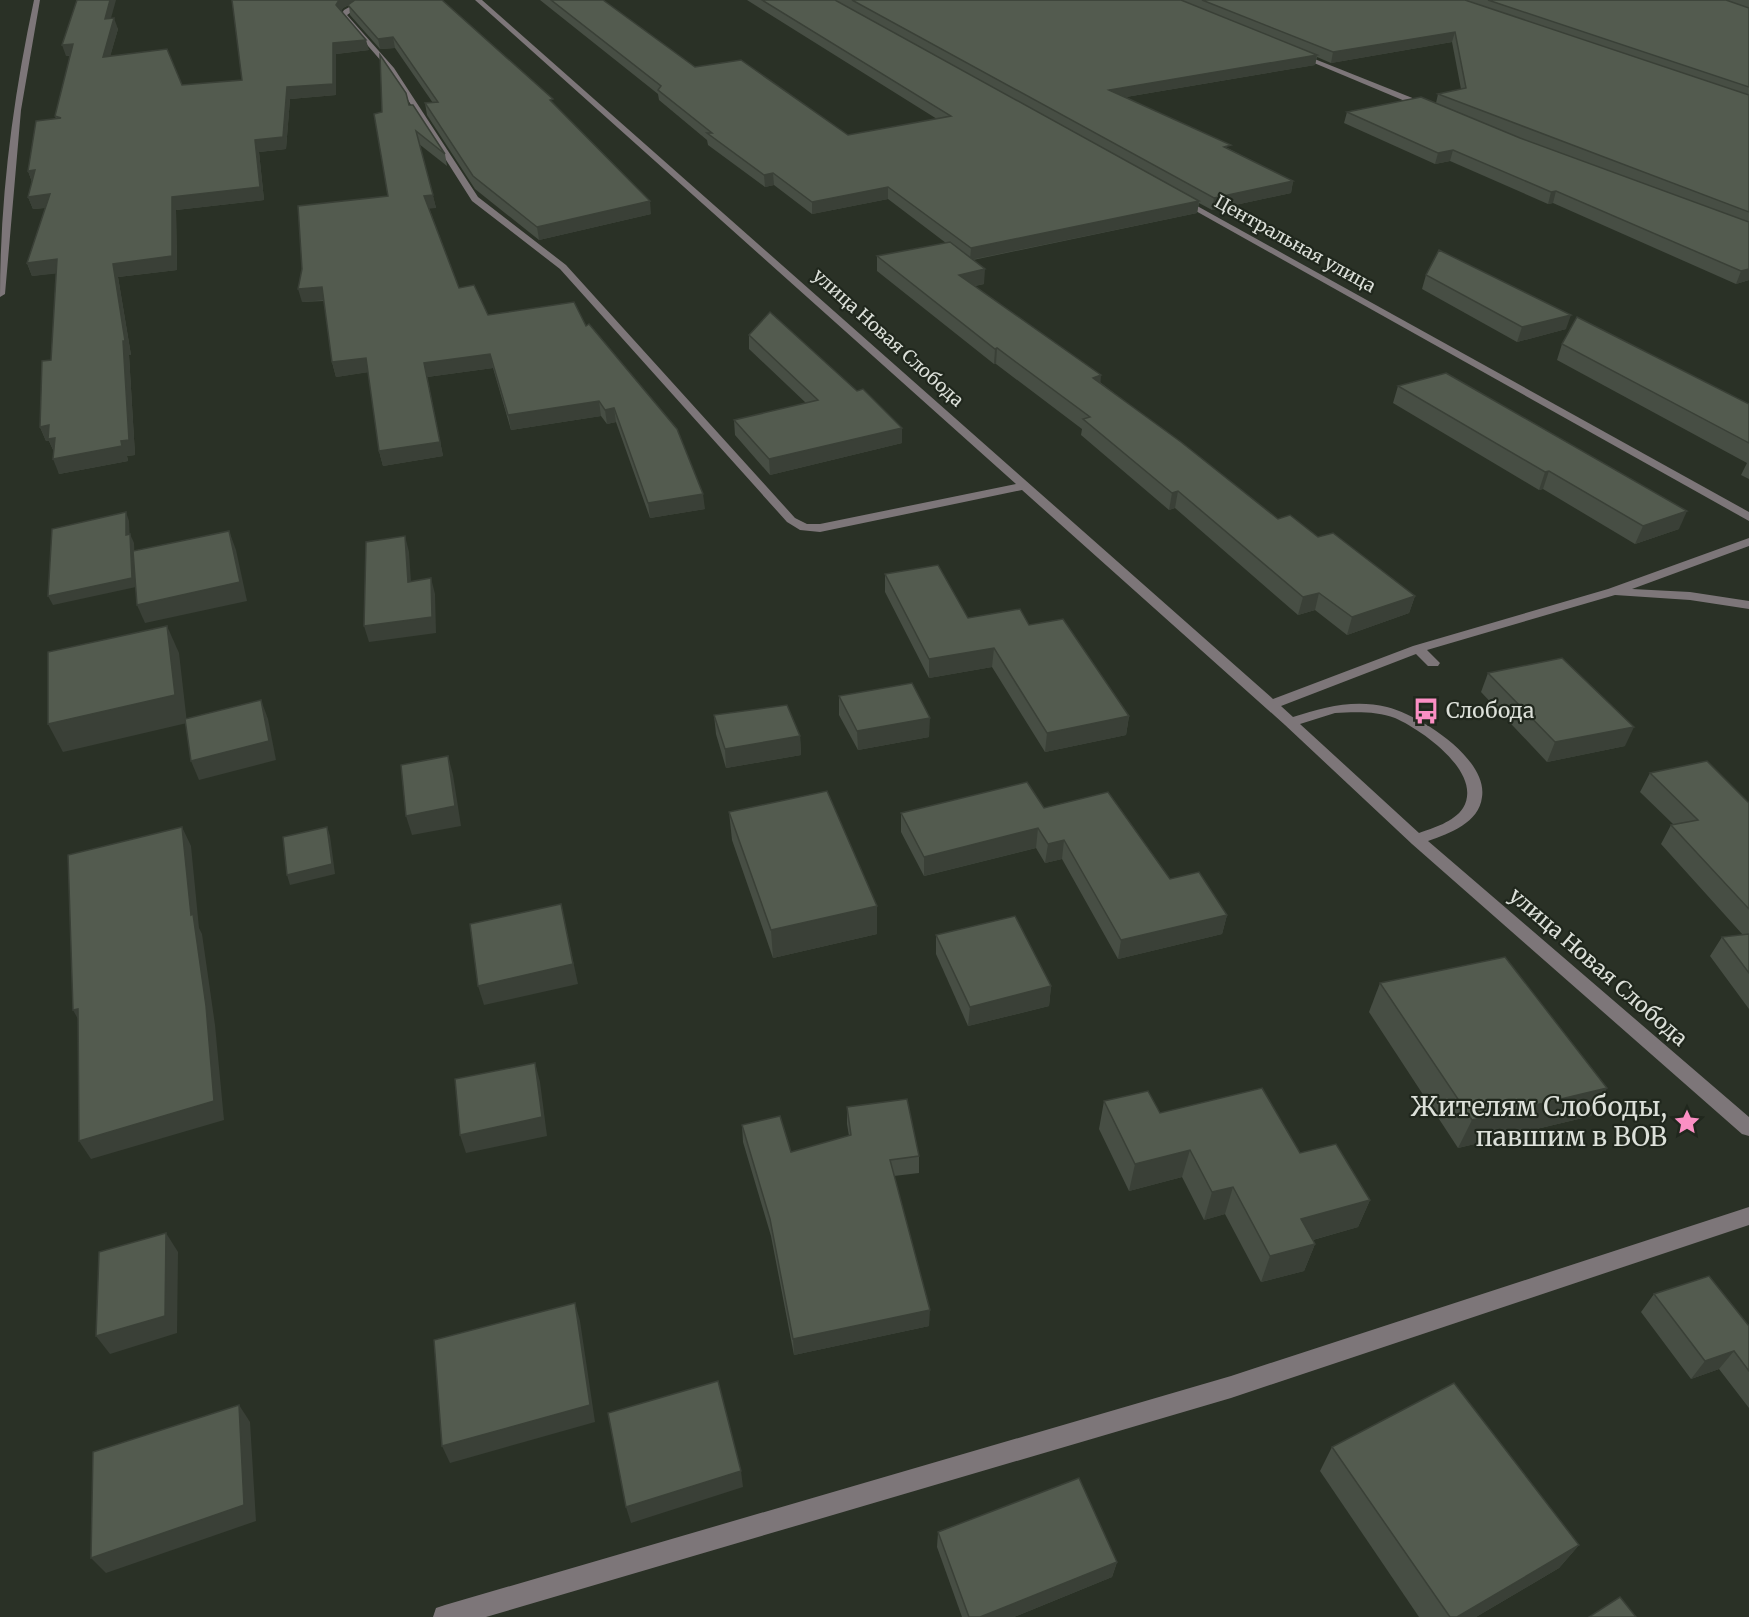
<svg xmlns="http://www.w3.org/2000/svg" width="1749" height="1617" viewBox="0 0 1749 1617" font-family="Merriweather,serif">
  <rect width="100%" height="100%" fill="#2a3126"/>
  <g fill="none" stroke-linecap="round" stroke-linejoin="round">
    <g fill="#7d7679" fill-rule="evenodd">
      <path d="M34 0H40L21 110 5 294 0 297C0 197 13 98 34 0Z"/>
      <path d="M362 0H369L347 15 394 68 478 197 566 265 795 518 807 524H820L1016 484 475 0H482L1273 699 1413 646 1608 589 1749 538V546L1632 589 1690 592 1749 601V609L1690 600 1615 595 1427 650 1440 663 1438 666H1428L1416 654 1281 706 1293 717C1324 707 1354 699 1387 707 1419 715 1488 758 1482 797 1479 823 1450 833 1428 841L1749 1117V1136L1742 1134 1412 844 1285 725 1022 490 820 532 800 530 787 522 560 269 472 201 389 70 341 15 344 10ZM1335 713C1354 712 1377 711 1395 718 1422 730 1484 773 1463 808 1454 822 1433 828 1419 833L1300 724Z"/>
      <polygon points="1297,52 1430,105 1431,107 1424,109 1295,55"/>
      <polygon points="1181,197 1749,512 1749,521 1178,201 1177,199"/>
      <polygon points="1749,1207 1749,1225 1231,1398 486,1617 433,1617 436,1608 445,1605 1231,1376"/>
    </g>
  </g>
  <g fill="#474e44">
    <polygon points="232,0 442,0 554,104 651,214 539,240 475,189 427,115 425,103 433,103 395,48 380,49 350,15 349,5 343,8 341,11 369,50 336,54 336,95 290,99 286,149 259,152 264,200 176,210 177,270 118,277 131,355 129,355 135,455 127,456 128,461 59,474 54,452 49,441 46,441 40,427 51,360 56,273 32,276 27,263 45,208 33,209 28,197 32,182 28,171 56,119 55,116 70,56 66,56 111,19 118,29 110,56 182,85 242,80"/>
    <polygon points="540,0 603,0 695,67 848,135 937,119 747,0 1749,0 1749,280 1736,284 1553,203 1548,204 1450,161 1435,164 1344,123 1347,112 1436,103 1438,94 1461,89 1452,42 1331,63 1317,57 1315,65 1126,97 1293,181 1291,193 1212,210 1199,203 1197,213 973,260 984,284 975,286 1278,519 1318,537 1415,596 1409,613 1347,635 1315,610 1298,615 1175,508 1169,510 1081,435 1082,429 996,364 994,364 877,271 877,256 946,243 888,199 812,214 774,185 765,187 708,145 707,140 659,100 658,94"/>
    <polygon points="409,105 445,154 447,166 419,144 436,208 429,208 459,288 488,315 586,326 705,509 650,518 616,422 607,424 601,416 511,430 493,368 427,377 443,456 383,466 379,451 368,372 336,377 332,362 324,301 302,302 388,196"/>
    <polygon points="1426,275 1566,329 1517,342 1422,289"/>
    <polygon points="749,335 902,428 902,443 770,475 735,435 734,420 806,403 749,349"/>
    <polygon points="1562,344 1749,404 1749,479 1741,475 1747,463 1557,360"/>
    <polygon points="1398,386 1679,529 1635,544 1543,489 1539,490 1393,403"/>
    <polygon points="885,574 968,618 1129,716 1126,735 1045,752 992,667 929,678 885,592"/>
    <polygon points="1488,673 1625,746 1547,762 1481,692"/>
    <polygon points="839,696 929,737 858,750 839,715"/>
    <polygon points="714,715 800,736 801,755 726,768 716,734"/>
    <polygon points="1650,773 1749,803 1749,1009 1710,956 1722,937 1743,935 1661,844 1671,825 1673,824 1640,792"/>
    <polygon points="1044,808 1170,879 1227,915 1222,934 1118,959 1062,859 1045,863 1036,848 924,876 901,832 901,813"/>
    <polygon points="729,812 877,906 877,934 773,958 732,840"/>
    <polygon points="936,935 1051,986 1049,1006 968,1026 936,954"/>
    <polygon points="1380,983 1607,1088 1591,1116 1458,1148 1369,1012"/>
    <polygon points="1104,1101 1160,1113 1300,1153 1370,1200 1358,1227 1313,1240 1315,1244 1304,1271 1261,1282 1225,1214 1204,1220 1182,1177 1129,1191 1099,1129"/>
    <polygon points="847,1107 919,1156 919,1173 894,1176 929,1326 794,1355 771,1236 743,1142 742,1125 791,1152 849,1136 847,1124"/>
    <polygon points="1654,1294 1749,1326 1749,1408 1719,1369 1691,1379 1641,1312"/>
    <polygon points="1332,1447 1579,1545 1559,1568 1476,1617 1419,1617 1320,1471"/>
    <polygon points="938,1532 1117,1562 1112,1577 1014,1617 962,1617 937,1547"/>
  </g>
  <g fill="#3a4037">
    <polygon points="110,0 116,0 108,29 105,19"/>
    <polygon points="339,0 357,0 343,8 339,15 336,5"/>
    <polygon points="114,18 118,29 107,68 103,57"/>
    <polygon points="1455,32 1452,42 1331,63 1333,52"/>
    <polygon points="393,37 395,48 380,49 378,39"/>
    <polygon points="366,40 369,50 336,54 336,95 290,99 286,149 259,152 264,200 176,210 177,270 118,277 131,355 129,355 135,455 127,456 128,461 59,474 53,459 113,264 172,197 255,140 287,87 333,43"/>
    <polygon points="73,44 76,55 66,56 62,45"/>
    <polygon points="1317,55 1315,65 1108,100 1109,90"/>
    <polygon points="1453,150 1450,161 1435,164 1438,153"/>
    <polygon points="35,170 33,184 28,171"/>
    <polygon points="773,173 774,185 765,187 764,175"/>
    <polygon points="1293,181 1291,193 1212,210 1214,198"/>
    <polygon points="888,187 888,199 812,214 812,202"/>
    <polygon points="1556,191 1553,203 1548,204 1551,192"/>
    <polygon points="50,194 55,207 33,209 28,197"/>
    <polygon points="433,195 436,208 426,209 424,196"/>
    <polygon points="650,201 651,214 539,240 537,227"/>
    <polygon points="1199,201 1197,213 970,260 971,248"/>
    <polygon points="57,259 62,273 32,276 27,263"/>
    <polygon points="985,269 984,284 958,289 959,275"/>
    <polygon points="1749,269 1749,280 1736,284 1741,271"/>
    <polygon points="322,287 326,300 302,302 298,289"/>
    <polygon points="1571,315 1566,329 1517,342 1522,327"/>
    <polygon points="997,348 996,364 994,364 995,349"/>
    <polygon points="490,354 493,368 427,377 443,456 383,466 379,451 424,363"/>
    <polygon points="366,358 370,372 336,377 332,362"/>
    <polygon points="1101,375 1100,391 1093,378"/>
    <polygon points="599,401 601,416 511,430 508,415"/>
    <polygon points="614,408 616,422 607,424 605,410"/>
    <polygon points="49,425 55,438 55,454 49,441 46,441 40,427"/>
    <polygon points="902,428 902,443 770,475 769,459"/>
    <polygon points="1549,471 1543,489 1539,490 1545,472"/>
    <polygon points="1178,491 1175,508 1169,510 1172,493"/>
    <polygon points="703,494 705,509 650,518 648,503"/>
    <polygon points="1687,511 1679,529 1635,544 1643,526"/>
    <polygon points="126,512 129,521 130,544 126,535"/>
    <polygon points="229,531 236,550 247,601 145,623 137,605"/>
    <polygon points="130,534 134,543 136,587 53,605 48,596"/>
    <polygon points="405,536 409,552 412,597 408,582"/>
    <polygon points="431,578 435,594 436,633 369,642 364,626"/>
    <polygon points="1319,593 1315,610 1298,615 1303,597"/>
    <polygon points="1415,596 1409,613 1347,635 1352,617"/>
    <polygon points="167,626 179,653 187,723 63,752 48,724"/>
    <polygon points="994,648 992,667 929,678 929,659"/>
    <polygon points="261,700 268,719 276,760 199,780 191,761"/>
    <polygon points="1129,716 1126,735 1045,752 1047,733"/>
    <polygon points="930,718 929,737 858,750 857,731"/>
    <polygon points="1634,727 1625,746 1547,762 1555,742"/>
    <polygon points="800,736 801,755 726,768 725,749"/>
    <polygon points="448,756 453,775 461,826 412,835 406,816"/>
    <polygon points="182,827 191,846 199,928 202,934 215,1025 224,1120 91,1159 79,1141 191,915"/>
    <polygon points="327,827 330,836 335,874 290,885 287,875"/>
    <polygon points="1038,828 1036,848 924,876 924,857"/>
    <polygon points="1064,840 1062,859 1045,863 1048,844"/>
    <polygon points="561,904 578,984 484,1005 478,986"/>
    <polygon points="877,906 877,934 773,958 771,930"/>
    <polygon points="1227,915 1222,934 1118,959 1121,940"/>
    <polygon points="1051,986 1049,1006 968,1026 970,1007"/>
    <polygon points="78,1009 84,1030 73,1010"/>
    <polygon points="535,1063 540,1082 547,1136 466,1153 460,1135"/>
    <polygon points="1607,1088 1591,1116 1458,1148 1472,1120"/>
    <polygon points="1190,1150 1182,1177 1129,1191 1135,1164"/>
    <polygon points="1233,1187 1225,1214 1204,1220 1212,1192"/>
    <polygon points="1370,1200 1358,1227 1291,1246 1301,1219"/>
    <polygon points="166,1233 178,1252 177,1333 110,1354 96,1336"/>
    <polygon points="1315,1244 1304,1271 1261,1282 1270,1256"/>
    <polygon points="575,1303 580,1321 595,1422 450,1463 442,1446"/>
    <polygon points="930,1310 929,1326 794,1355 793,1339"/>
    <polygon points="1734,1351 1719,1369 1691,1379 1705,1361"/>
    <polygon points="239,1405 250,1422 256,1521 106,1573 91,1558"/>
    <polygon points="741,1471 743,1487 631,1523 626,1507"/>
    <polygon points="1579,1545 1559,1568 1476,1617 1457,1617"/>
    <polygon points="1117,1562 1112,1577 1014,1617 980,1617"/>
  </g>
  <g fill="#535b4f" stroke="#3a4037" stroke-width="1.5">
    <polygon points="77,0 110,0 105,19 114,18 103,57 167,49 182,85 242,80 232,0 339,0 336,5 366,40 333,43 333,84 287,87 283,137 255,140 260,187 172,197 172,256 113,264 125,341 123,341 129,440 121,441 122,446 53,459 55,438 48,439 49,425 40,427 42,361 51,360 57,259 27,263 50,194 28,197 35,170 28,171 36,121 61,118 55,116 73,44 62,45"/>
    <polygon points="355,0 442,0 553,99 550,100 650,201 537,227 473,176 425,103 438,102 393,37 378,39 348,5"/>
    <polygon points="551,0 603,0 695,67 741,60 848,135 951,116 762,0 835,0 1199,201 971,248 888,187 812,202 773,173 764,175 707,133 712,133 658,90 661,86"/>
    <polygon points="852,0 1181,0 1317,55 1109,90 1231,145 1224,147 1293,181 1214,198"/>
    <polygon points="1202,0 1465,0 1749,95 1749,212 1438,94 1466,88 1455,32 1333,52"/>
    <polygon points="1488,0 1726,0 1749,8 1749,87"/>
    <polygon points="380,55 406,93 409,105 413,105 445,154 416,131 433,195 424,196 459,288 474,285 488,315 574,302 586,326 589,324 677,429 703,494 648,503 614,408 605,410 599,401 508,415 490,354 424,363 440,442 379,451 366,358 332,362 322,287 298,289 302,269 298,206 388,196 374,114 382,112"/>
    <polygon points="1421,97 1520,138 1749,222 1749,269 1741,271 1556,191 1551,192 1453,150 1438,153 1347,112"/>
    <polygon points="950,242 985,269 959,275 1101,375 1093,378 1181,442 1278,519 1290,515 1318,537 1333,533 1415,596 1352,617 1319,593 1303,597 1178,491 1172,493 1083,419 1090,417 997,348 995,349 877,256"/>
    <polygon points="1439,250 1571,315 1522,327 1426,275"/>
    <polygon points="770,312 857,391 863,389 902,428 769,459 734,420 818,400 749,335"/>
    <polygon points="1577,317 1749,404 1749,443 1562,344"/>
    <polygon points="1446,373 1687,511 1643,526 1549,471 1545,472 1398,386"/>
    <polygon points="126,512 126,535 130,534 132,578 48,596 52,529"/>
    <polygon points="229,531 240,582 137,605 133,551"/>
    <polygon points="405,536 408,582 431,578 432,617 364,626 366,542"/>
    <polygon points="938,565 968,618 1020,609 1029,625 1063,619 1129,716 1047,733 994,648 929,659 885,574"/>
    <polygon points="167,626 175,695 48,724 48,652"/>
    <polygon points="1562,658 1634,727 1555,742 1488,673"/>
    <polygon points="912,683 930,718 857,731 839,696"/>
    <polygon points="261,700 269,741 191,761 185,719"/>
    <polygon points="787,705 800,736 725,749 714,715"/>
    <polygon points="448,756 455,806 406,816 401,765"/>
    <polygon points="1707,761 1749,803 1749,909 1671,825 1698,820 1650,773"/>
    <polygon points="1027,782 1044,808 1108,792 1170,879 1199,872 1227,915 1121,940 1064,840 1048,844 1038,828 924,857 901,813"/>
    <polygon points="827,791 877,906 771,930 729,812"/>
    <polygon points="182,827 191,915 193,914 206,1006 214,1101 79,1141 78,1009 73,1010 68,855"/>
    <polygon points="327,827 332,864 287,875 283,837"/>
    <polygon points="561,904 573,964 478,986 470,924"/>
    <polygon points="1015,916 1051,986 970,1007 936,935"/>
    <polygon points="1749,934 1749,973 1722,937"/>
    <polygon points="1505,957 1607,1088 1472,1120 1380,983"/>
    <polygon points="535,1063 542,1117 460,1135 455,1079"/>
    <polygon points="1262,1088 1300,1153 1336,1144 1370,1200 1301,1219 1315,1244 1270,1256 1233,1187 1212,1192 1190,1150 1135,1164 1104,1101 1148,1091 1160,1113"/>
    <polygon points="907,1099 919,1156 890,1160 930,1310 793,1339 770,1219 742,1125 780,1116 791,1152 851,1135 847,1107"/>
    <polygon points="166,1233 165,1316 96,1336 99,1252"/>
    <polygon points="1709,1276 1749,1326 1749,1371 1734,1351 1705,1361 1654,1294"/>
    <polygon points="575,1303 590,1405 442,1446 434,1340"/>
    <polygon points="718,1381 741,1471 626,1507 608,1413"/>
    <polygon points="1454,1383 1579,1545 1457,1617 1450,1617 1332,1447"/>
    <polygon points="239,1405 244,1505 91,1558 93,1452"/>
    <polygon points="1079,1478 1117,1562 980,1617 969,1617 938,1532"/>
    <polygon points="1620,1597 1636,1617 1589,1617"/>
  </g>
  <defs>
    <g id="bus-bare" transform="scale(2.07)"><path d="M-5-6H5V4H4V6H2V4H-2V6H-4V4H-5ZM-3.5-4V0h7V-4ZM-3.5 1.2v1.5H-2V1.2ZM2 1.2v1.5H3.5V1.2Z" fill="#fb8fc4" stroke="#20271d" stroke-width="2.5" paint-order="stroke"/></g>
    <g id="sight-bare" transform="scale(2.07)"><path d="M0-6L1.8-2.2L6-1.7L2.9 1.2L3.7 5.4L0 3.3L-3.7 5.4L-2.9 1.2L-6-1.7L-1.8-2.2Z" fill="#fb8fc4" stroke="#20271d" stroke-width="2.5" paint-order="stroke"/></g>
  </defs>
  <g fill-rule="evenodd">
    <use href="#bus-bare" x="1426" y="711"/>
    <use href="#sight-bare" x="1687" y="1122"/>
  </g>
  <g text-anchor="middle" stroke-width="4.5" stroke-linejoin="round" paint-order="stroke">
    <g font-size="18" fill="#dce0d9" stroke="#20271d">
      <text transform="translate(1295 244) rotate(29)" y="6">Центральная улица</text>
      <text transform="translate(888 338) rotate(42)" y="6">улица Новая Слобода</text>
    </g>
    <g font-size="21" fill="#dce0d9" stroke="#20271d" text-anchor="start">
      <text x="1446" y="718">Слобода</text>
    </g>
    <g font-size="21" fill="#dce0d9" stroke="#20271d">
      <text transform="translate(1598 967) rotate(41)" y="7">улица Новая Слобода</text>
    </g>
    <g font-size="26" fill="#dce0d9" stroke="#20271d" text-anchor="end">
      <text x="1667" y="1116">Жителям Слободы,<tspan x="1667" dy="30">павшим в ВОВ</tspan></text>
    </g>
  </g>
</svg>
